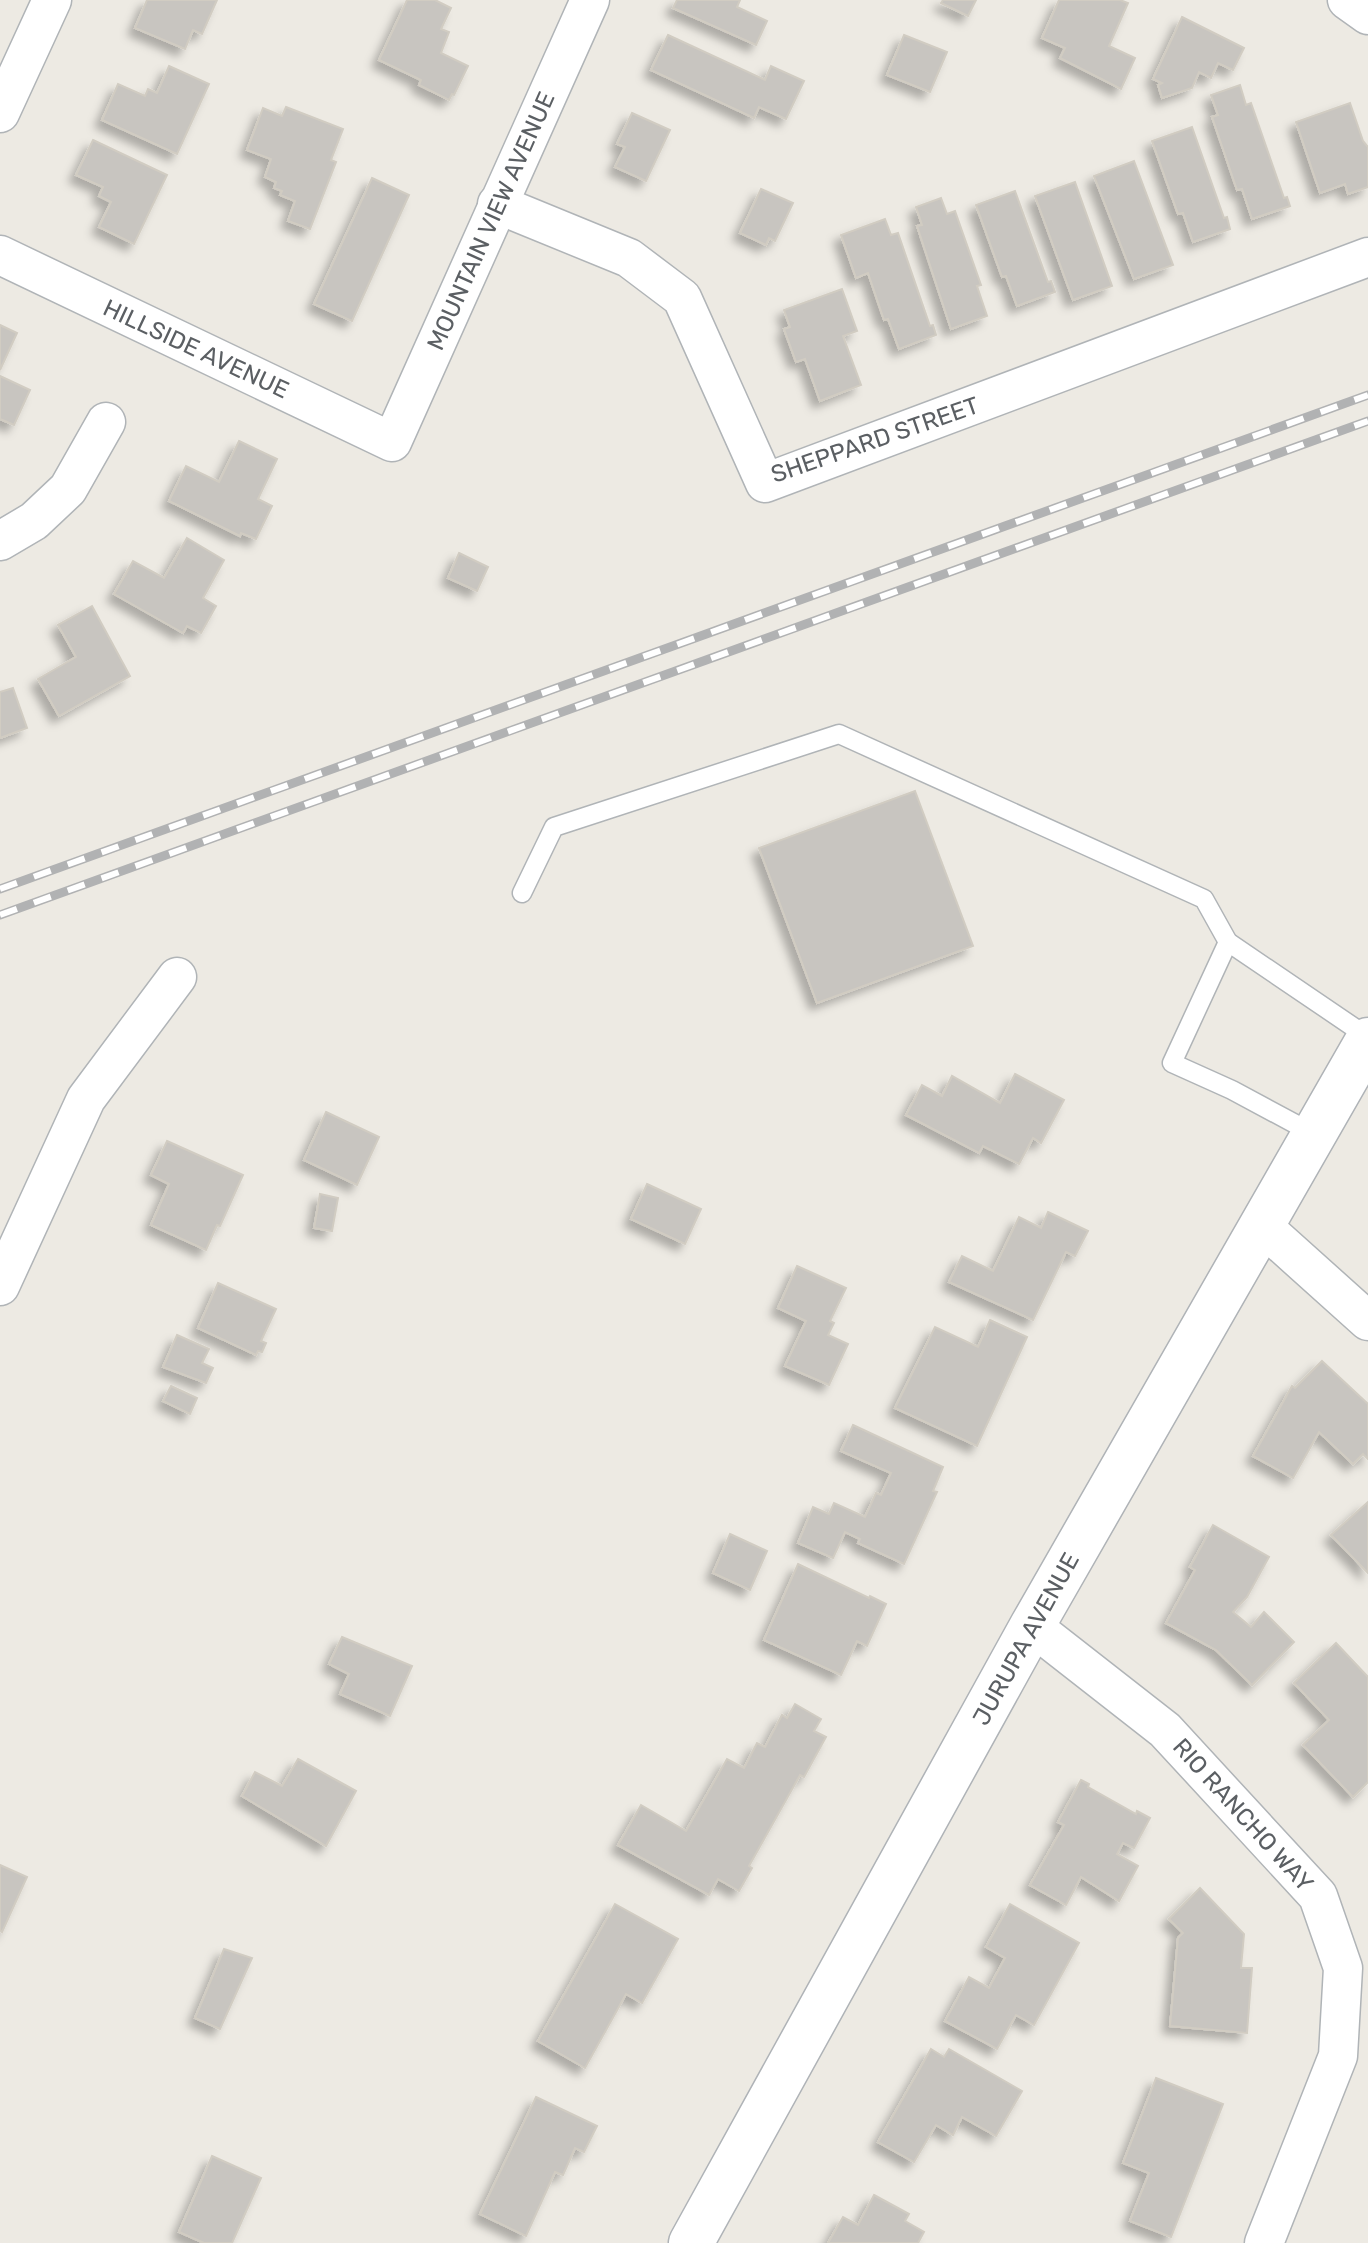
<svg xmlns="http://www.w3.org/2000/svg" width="1368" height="2243" viewBox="0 0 1368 2243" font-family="Rubik,sans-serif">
  <defs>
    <filter id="shadow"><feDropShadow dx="-7" dy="7" stdDeviation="4" flood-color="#0004"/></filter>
  </defs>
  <rect width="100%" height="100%" fill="#edeae3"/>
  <g fill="#c8c5c0" stroke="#d1ccc2" stroke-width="2" filter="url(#shadow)">
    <polygon points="147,0 217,0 202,34 193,30 185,49 135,28"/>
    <polygon points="407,0 435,0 451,8 441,29 449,32 441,53 468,66 454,95 452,94 449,100 419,85 421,80 379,60"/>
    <polygon points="677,0 740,0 737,7 767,21 756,45 673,8"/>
    <polygon points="943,0 976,0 968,16 941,3"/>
    <polygon points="1059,0 1120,0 1128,3 1109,46 1135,58 1121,89 1060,58 1065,48 1042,38"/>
    <polygon points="1182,17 1244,48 1233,70 1218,63 1211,78 1199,72 1192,88 1162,98 1158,85 1162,83 1153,79"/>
    <polygon points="668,35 765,80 771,66 804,81 786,119 759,107 754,118 651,70"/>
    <polygon points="904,35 947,52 930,92 887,75"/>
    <polygon points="169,66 209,84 177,154 102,120 118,84 145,96 148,89 157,93"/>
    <polygon points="1240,85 1246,105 1251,103 1284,198 1287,197 1290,206 1252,219 1242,189 1237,190 1212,117 1218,115 1211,95"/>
    <polygon points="1350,103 1363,141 1368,147 1368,187 1348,194 1345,184 1320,193 1296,122"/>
    <polygon points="286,107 343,129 331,160 336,162 310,229 288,221 295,201 280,195 282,191 274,188 276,182 265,177 271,159 247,150 263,108 282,116"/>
    <polygon points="632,113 670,130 646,181 615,167 625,147 617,144"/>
    <polygon points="1192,127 1224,218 1227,217 1230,229 1193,242 1183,213 1178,214 1152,141"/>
    <polygon points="93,140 167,175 134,244 99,227 111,202 99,196 103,187 76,175"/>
    <polygon points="1134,161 1173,265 1134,279 1094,176"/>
    <polygon points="372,178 409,195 352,321 314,304"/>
    <polygon points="1075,182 1112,286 1073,300 1035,196"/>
    <polygon points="761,189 793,203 775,241 769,238 766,245 740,233"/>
    <polygon points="1015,191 1048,282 1051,281 1055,292 1017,306 1006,276 1002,277 976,205"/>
    <polygon points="941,198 947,214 955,211 981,285 977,286 987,316 951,329 917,226 922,225 916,207"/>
    <polygon points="885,219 891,235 898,233 930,326 933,325 936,335 899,349 888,319 884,320 868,273 856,278 841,235"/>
    <polygon points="842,289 857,331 843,336 861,385 820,401 805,359 796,362 784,329 790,327 784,310"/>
    <polygon points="0,325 17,333 0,370"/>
    <polygon points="0,376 30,390 14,425 0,419"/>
    <polygon points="239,441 277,459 258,499 272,506 256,539 241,533 240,536 169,501 186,466 219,482"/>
    <polygon points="187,538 224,560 203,598 216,606 201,633 187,626 183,633 114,594 133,561 164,578"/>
    <polygon points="459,553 488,567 477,591 448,578"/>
    <polygon points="92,606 130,676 59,716 38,679 76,657 58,625"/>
    <polygon points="13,688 27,728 0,738 0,692"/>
    <polygon points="915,791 973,946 817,1003 759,848"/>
    <polygon points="1015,1074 1064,1100 1041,1143 1033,1138 1019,1164 983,1146 979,1153 906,1115 922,1085 942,1096 952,1076 1000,1103"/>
    <polygon points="326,1112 379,1137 357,1185 304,1160"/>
    <polygon points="167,1141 243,1175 220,1226 217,1225 206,1250 151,1225 169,1184 151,1175"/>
    <polygon points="647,1184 701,1209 685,1244 631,1219"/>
    <polygon points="320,1194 338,1198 332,1231 314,1228"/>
    <polygon points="1048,1212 1088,1231 1075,1256 1066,1252 1033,1320 949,1282 962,1256 993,1271 1019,1217 1041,1228"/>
    <polygon points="797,1266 846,1288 830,1321 834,1323 828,1335 848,1344 829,1385 785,1366 806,1321 778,1308"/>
    <polygon points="218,1283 276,1309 261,1341 266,1343 262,1352 258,1351 256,1355 198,1328"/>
    <polygon points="990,1320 1027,1337 977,1446 895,1408 935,1327 978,1347"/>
    <polygon points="177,1335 209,1349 202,1363 213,1368 206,1383 163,1367"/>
    <polygon points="1322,1361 1368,1404 1368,1459 1363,1454 1353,1464 1319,1432 1293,1478 1253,1456 1292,1386 1295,1388"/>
    <polygon points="171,1386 197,1398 190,1414 163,1401"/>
    <polygon points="853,1425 943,1467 933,1491 937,1492 904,1564 858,1543 860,1539 845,1532 833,1558 798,1543 813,1507 829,1514 834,1503 865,1517 876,1493 881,1495 891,1473 841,1451"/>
    <polygon points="1368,1502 1368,1573 1331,1535"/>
    <polygon points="1213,1525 1269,1557 1247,1597 1233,1612 1251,1627 1264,1612 1294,1642 1252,1685 1216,1650 1166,1623 1195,1570 1190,1567"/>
    <polygon points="730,1534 767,1551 750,1590 713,1573"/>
    <polygon points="798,1564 869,1598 870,1596 886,1604 867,1646 857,1641 841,1675 764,1640"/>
    <polygon points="342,1637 412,1666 390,1716 340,1694 349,1674 329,1664"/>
    <polygon points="1336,1643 1368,1677 1368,1782 1353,1797 1303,1745 1329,1720 1294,1683"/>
    <polygon points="795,1704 821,1719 814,1731 826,1737 804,1777 800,1775 749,1866 752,1868 739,1891 718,1879 709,1895 618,1845 641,1805 686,1831 727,1759 744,1768 757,1743 765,1747 782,1715 787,1718"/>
    <polygon points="298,1759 356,1791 326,1846 242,1796 255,1772 282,1786"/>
    <polygon points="1081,1780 1089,1784 1088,1787 1136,1814 1137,1811 1150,1818 1134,1848 1123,1843 1117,1854 1138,1866 1119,1901 1081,1877 1066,1905 1030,1885 1064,1825 1058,1822"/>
    <polygon points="0,1865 27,1877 2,1932 0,1930"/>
    <polygon points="1200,1888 1244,1934 1241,1968 1252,1968 1247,2033 1170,2026 1178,1938 1183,1933 1169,1919"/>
    <polygon points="615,1904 678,1939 642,2003 626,1994 585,2068 538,2041"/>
    <polygon points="1010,1904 1079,1943 1034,2025 1016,2015 997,2049 945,2021 969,1977 989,1988 1005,1958 986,1947"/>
    <polygon points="224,1949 252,1958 220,2029 195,2018"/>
    <polygon points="931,2049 944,2057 949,2049 1022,2091 996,2136 962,2117 953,2135 936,2125 914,2162 878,2142"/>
    <polygon points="1156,2078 1223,2104 1171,2237 1130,2221 1149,2173 1123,2163"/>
    <polygon points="536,2097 597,2126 584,2152 575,2148 563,2175 555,2172 526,2236 480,2214"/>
    <polygon points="212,2156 261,2178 232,2243 204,2243 179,2232"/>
    <polygon points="874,2195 909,2214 905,2221 924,2232 918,2243 828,2243 843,2217 858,2225"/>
  </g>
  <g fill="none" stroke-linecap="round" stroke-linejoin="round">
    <g stroke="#b0b4b7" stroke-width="21">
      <g id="service">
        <polyline points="522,893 554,827 839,734 1204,899 1228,942 1368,1037"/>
        <polyline points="1228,942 1172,1063 1232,1090 1314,1134"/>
      </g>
    </g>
    <g stroke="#b0b4b7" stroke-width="41">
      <g id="minor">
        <polyline points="1347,0 1368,15"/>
        <polyline points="0,113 52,0"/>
        <polyline points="497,204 629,258 682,298 765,483 1368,257"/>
        <polyline points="0,255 392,442 590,0"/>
        <polyline points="0,541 34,521 68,489 106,422"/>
        <polyline points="1261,1225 1368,1321"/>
        <polyline points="0,1286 86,1099 177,977"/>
        <polyline points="1032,1626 1165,1730 1318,1896 1343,1968 1338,2056 1264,2243"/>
      </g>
    </g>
    <g stroke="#afb3b7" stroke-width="47">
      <polyline id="secondary" points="691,2243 1032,1626 1368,1040"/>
    </g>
    <use href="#service" stroke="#fff" stroke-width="18"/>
    <use href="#minor" stroke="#fff" stroke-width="38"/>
    <use href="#secondary" stroke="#fff" stroke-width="44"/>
    <g stroke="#b1b2b3" stroke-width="9">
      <g id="rail">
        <polyline points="0,889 1368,395"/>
        <polyline points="0,915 1368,421"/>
      </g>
    </g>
    <use href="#rail" stroke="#fff" stroke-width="6" stroke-dasharray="18" stroke-linecap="butt"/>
  </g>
  <g text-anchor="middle" stroke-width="6" stroke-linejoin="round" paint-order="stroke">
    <g font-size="24" fill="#5b5f63" stroke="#fff">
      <text transform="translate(491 221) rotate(-66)" y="8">MOUNTAIN VIEW AVENUE</text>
      <text transform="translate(196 349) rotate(25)" y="8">HILLSIDE AVENUE</text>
      <text transform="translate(875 440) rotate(-19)" y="8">SHEPPARD STREET</text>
      <text transform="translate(1026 1639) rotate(-61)" y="8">JURUPA AVENUE</text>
      <text transform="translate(1243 1815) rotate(48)" y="8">RIO RANCHO WAY</text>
    </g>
  </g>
</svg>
